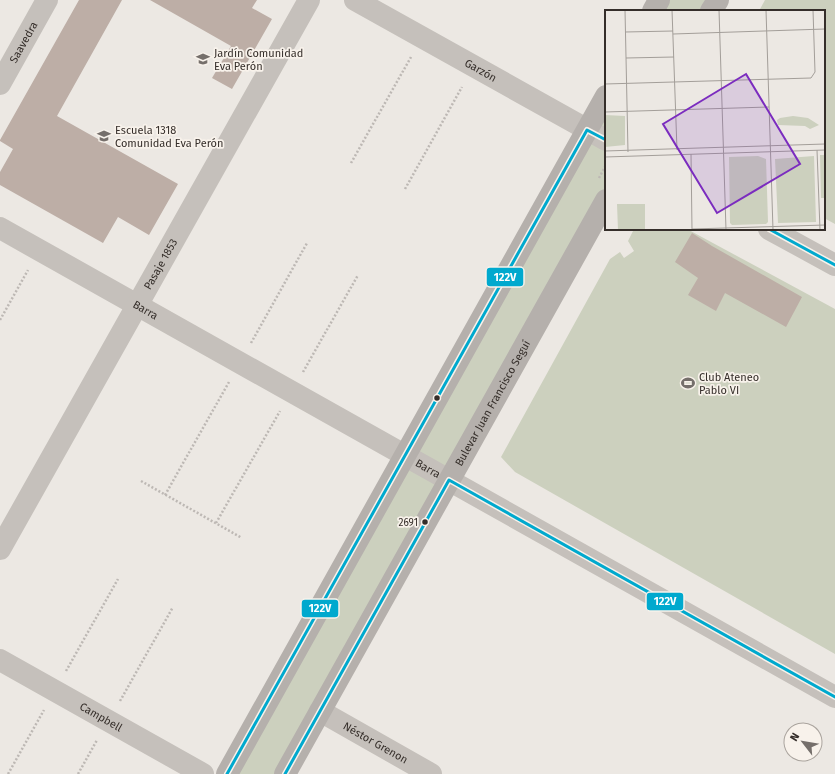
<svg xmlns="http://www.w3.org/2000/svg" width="835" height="774" viewBox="0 0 835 774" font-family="'Fira Sans',sans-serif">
  <rect width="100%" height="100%" fill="#ece8e3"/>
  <g fill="#ccd0be">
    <polygon points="659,0 718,0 711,11 653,11"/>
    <polygon points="765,0 835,0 835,224 824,218 824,11 759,11"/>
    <polygon points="606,96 606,200 285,774 227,774"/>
    <polygon points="634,229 687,229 835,309 835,654 515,472 501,457 610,259 620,252 624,258 634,251 628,241"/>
  </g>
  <g fill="#bdaea6">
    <polygon points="79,0 122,0 57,116 178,184 149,235 118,217 103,243 0,185 0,172 13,149 0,141 0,140"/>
    <polygon points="150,0 257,0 252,8 272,19 232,89 212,78 231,46"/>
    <polygon points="692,233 712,246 802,297 786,327 725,293 716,311 688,295 698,278 675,262"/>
  </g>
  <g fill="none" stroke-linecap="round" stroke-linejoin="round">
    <g stroke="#bdb8b4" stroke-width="2.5" stroke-dasharray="2 2" stroke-linecap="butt">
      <polyline points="351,163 411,57"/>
      <polyline points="599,178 606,165"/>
      <polyline points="405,189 462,87"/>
      <polyline points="0,320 28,270"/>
      <polyline points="251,343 307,243"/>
      <polyline points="303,372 358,275"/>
      <polyline points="141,481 242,538"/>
      <polyline points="165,495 229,382"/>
      <polyline points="216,523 280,411"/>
      <polyline points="66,671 118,579"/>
      <polyline points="120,701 173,607"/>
      <polyline points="8,774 44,710"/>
      <polyline points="78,774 97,740"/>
    </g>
    <g stroke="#c5c0bb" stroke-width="22">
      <path id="s1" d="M355 0 606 140"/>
      <path id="s2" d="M0 84 47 0"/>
      <path id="s3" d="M0 228 835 697"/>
      <polyline points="769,229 835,265"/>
      <path id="s4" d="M0 549 309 0"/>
      <path id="s5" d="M0 660 203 774"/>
      <path id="s6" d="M320 711 431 774"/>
    </g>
    <g stroke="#b5b0ac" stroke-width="22">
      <polyline points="653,11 659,0"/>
      <polyline points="711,11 718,0"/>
      <polyline points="227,774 606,96"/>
      <path id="s7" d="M285 774 606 200"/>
    </g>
    <g stroke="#f8f2eb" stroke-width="6">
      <g id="bus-1">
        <polyline points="769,229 835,265"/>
        <polyline points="227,774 587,130 606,140"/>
        <polyline points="285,774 449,480 835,697"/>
      </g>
    </g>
    <use href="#bus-1" stroke="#00a9ce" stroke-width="3"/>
  </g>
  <defs>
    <g id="school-bare" transform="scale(1.08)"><path d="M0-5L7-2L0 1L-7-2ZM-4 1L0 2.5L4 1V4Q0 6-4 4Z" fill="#756f6b" stroke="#f8f2eb" stroke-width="2.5" paint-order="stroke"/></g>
    <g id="stadium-bare" transform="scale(1.08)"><path d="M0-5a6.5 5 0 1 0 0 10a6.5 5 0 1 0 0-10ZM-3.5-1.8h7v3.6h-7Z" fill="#756f6b" stroke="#f8f2eb" stroke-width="2.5" paint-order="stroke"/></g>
  </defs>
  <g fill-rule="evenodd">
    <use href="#school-bare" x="203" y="59"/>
    <use href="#school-bare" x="104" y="136"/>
    <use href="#stadium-bare" x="688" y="383"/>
  </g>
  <g fill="#352e2a" stroke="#f8f2eb" stroke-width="1.5">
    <circle cx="437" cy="398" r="3.5"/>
    <circle cx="425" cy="522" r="3.5"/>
  </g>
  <g text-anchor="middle" stroke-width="3.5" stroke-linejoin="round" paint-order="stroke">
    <g font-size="10" fill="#352e2a" stroke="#f8f2eb" text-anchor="end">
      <text x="418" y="526">2691</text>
    </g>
    <g font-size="11" fill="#352e2a" stroke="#f8f2eb">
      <text dy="4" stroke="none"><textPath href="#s2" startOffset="48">Saavedra</textPath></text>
      <text dy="4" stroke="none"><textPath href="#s1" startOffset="144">Garzón</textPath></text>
      <text dy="4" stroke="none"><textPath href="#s4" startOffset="327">Pasaje 1853</textPath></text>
      <text dy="4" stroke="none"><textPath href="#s3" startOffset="167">Barra</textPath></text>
      <text dy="4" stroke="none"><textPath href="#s7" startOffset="425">Bulevar Juan Francisco Seguí</textPath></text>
      <text dy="4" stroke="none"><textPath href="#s3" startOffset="491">Barra</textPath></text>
      <text dy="4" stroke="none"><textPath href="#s5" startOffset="116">Campbell</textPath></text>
      <text dy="4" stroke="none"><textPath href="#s6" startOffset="64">Néstor Grenon</textPath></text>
    </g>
    <g font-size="11" fill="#352e2a" stroke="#f8f2eb" text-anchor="start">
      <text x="214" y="57">Jardín Comunidad<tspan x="214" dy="13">Eva Perón</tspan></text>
      <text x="115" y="134">Escuela 1318<tspan x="115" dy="13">Comunidad Eva Perón</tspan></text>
      <text x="699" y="381">Club Ateneo<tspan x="699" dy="13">Pablo VI</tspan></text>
    </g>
  </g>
  <g transform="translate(605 10)">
    <rect width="220" height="220" fill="#ece8e3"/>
    <path d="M0 105 20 106V135L0 137ZM188 106 203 108 214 115 205 119 200 116 173 115 172 110 175 108ZM215 145H220V188H216ZM153 146 161 149 163 212 161 214 127 215 125 213 124 147ZM209 146 211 212 173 213 170 149ZM12 194H40V220H13Z" fill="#ccd0be"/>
    <path fill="none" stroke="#a39e99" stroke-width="1" d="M20 0 23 142M67 0 72 140M114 0 121 220M161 0 168 220M20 22 68 21M68 24 220 19M21 48 69 47M0 74 206 68 210 62 208 0M0 102 164 97M212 140 215 220M0 141 220 134M86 144 87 220M0 147 220 140M87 219 220 215"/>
    <path fill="#7b2cbf" fill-opacity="0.15" stroke="#7b2cbf" stroke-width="2" d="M141 64 195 154 112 203 58 114Z"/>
    <rect width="220" height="220" fill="none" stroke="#352e2a" stroke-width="2"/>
  </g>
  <g stroke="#f8f2eb" stroke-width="1.5">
    <rect x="486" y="267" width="38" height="20" rx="4" fill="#00a9ce"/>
    <rect x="646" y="592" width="38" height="19" rx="4" fill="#00a9ce"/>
    <rect x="301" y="599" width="38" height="19" rx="4" fill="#00a9ce"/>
  </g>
  <g font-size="11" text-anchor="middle" font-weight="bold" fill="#fff">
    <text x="505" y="281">122V</text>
    <text x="665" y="605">122V</text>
    <text x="320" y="612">122V</text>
  </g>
  <g transform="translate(803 742) rotate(301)"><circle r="19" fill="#f8f2eb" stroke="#aaa49e"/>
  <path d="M0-3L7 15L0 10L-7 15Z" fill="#756f6b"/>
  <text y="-6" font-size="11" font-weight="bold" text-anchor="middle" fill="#352e2a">N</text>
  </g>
</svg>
